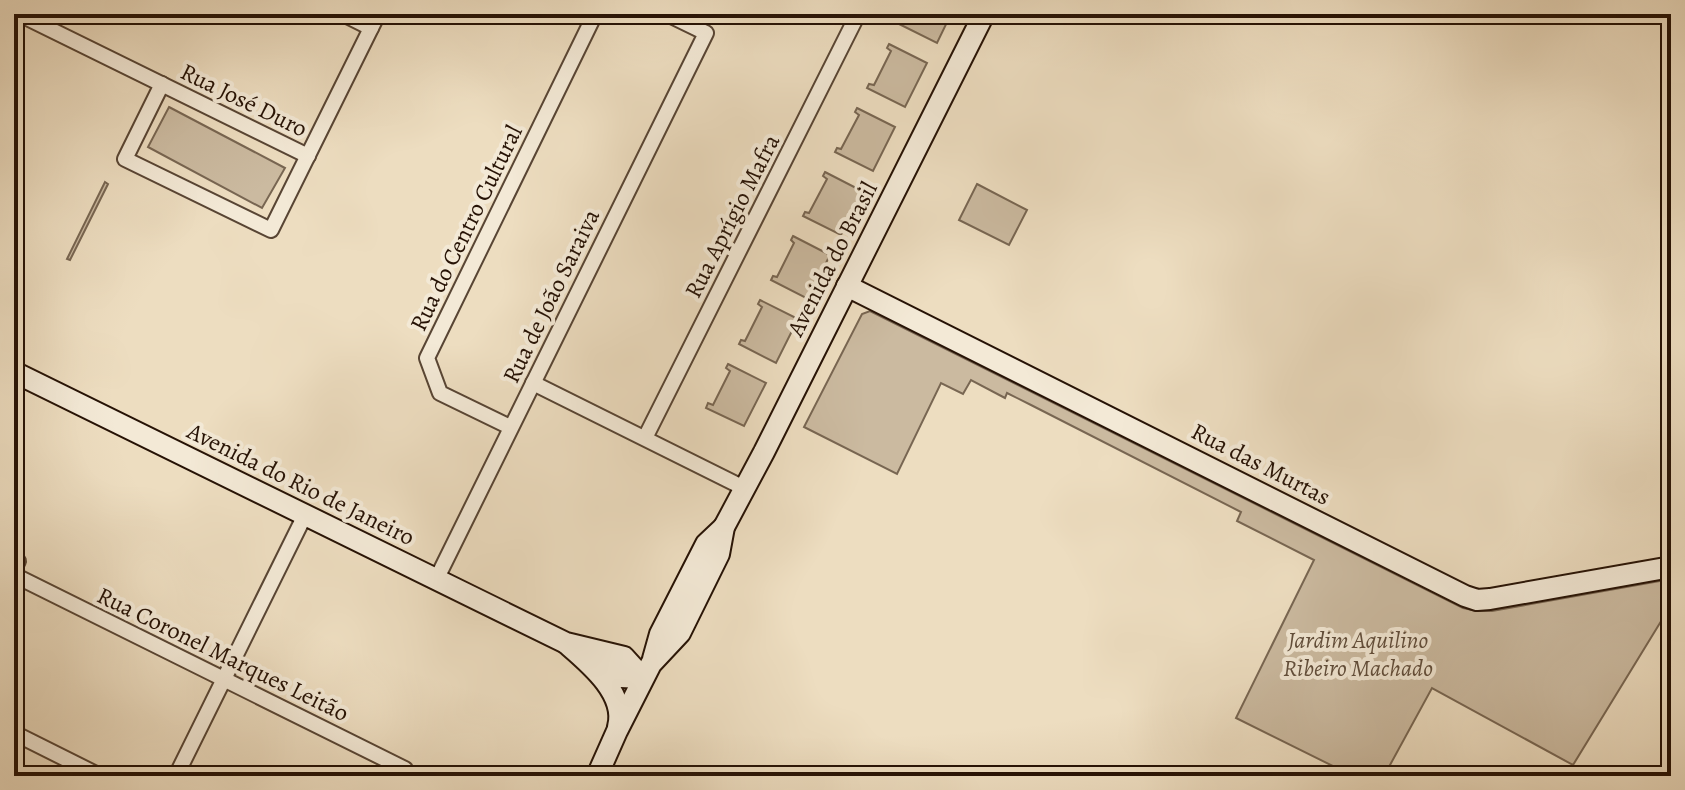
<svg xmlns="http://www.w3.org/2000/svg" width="1685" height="790" viewBox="0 0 1685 790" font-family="Alegreya,serif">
  <rect width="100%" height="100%" fill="#edddc0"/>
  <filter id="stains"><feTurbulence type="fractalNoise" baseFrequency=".0025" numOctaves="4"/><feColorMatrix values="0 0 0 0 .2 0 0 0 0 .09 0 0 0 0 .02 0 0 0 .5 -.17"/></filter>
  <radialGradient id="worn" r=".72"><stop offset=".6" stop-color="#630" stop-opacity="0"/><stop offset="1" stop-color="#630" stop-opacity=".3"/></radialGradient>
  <g fill="#cbbaa0" stroke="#786652" stroke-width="2">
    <polygon points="910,14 951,14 937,43 899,24 901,20 906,22"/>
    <polygon points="889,44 927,63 905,107 867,88 869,84 874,85 891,51 887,48"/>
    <polygon points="169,107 285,168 262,208 148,147"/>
    <polygon points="857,108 895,127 873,171 835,152 837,148 841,149 859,115 855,112"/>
    <polygon points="825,172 862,191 841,235 803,216 805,212 809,213 827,179 823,176"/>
    <polygon points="105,182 108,184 70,260 67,259"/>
    <polygon points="977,184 1027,210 1009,245 959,220"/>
    <polygon points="793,236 830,255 808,299 771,280 773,276 777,277 794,243 791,240"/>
    <polygon points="760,300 798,319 776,363 739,344 741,340 745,341 762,307 758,304"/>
    <polygon points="870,311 1463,608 1477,611 1492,611 1671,579 1671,605 1573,765 1432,688 1384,776 1353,776 1236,718 1314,560 1237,521 1241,512 1031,405 1007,393 1005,398 971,380 963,394 941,383 897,474 804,427 862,314"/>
    <polygon points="728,364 766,383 744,426 706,408 708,403 713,405 730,371 726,368"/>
  </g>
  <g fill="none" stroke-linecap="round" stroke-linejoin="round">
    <g stroke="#584534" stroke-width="18">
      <g id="street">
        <polyline points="19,14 308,156"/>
        <polyline points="343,14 371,28"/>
        <polyline points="162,84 125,159 271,230 378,14"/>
        <polyline points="533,383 744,488"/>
        <polyline points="510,427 440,393 427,358 595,14"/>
        <polyline points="645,438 858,14"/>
        <polyline points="14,559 18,561 14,569"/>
        <polyline points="14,575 405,769 401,776"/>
        <polyline points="436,580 706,33 667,14"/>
        <polyline points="14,733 100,776"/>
        <polyline points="176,776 305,515"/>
      </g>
    </g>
    <g stroke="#261205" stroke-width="24">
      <g id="secondary">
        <polyline points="847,286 1465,596 1477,600 1490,599 1671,567"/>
        <polyline points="14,372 566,643 624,657 643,678"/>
        <path d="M567 644C589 663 627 694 618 727"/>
        <polyline points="653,659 660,634 706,544 724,527"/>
        <polyline points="591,662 621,677 643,678"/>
        <polyline points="597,776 617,731 651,664 680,633 719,554 724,527 764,452 984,14"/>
      </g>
    </g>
    <use href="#street" stroke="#f3e9d6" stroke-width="14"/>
    <use href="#secondary" stroke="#f3e9d6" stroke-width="20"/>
  </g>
  <g text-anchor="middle" stroke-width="8" stroke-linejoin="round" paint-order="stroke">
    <g font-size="24" fill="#261205" stroke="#f3e9d6">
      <text transform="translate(244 100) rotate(26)" y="8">Rua José Duro</text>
      <text transform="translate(732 216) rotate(-63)" y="8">Rua Aprígio Mafra</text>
      <text transform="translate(466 228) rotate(-64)" y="8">Rua do Centro Cultural</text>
      <text transform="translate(832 259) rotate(-63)" y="8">Avenida do Brasil</text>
      <text transform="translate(551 296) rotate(-64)" y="8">Rua de João Saraiva</text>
      <text transform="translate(1261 464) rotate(27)" y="8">Rua das Murtas</text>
      <text transform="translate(301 484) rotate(26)" y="8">Avenida do Rio de Janeiro</text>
      <text transform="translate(223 654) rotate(26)" y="8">Rua Coronel Marques Leitão</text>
    </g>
    <g font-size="24" font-style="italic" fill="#604d3b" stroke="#f3e9d6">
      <text x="1358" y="648">Jardim Aquilino<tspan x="1358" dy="28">Ribeiro Machado</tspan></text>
    </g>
  </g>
  <rect width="1685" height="790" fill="none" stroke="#edddc0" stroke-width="48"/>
  <rect x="16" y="16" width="1653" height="758" fill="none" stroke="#261205" stroke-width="4"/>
  <rect x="24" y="24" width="1637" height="742" fill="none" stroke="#261205" stroke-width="2"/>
  <rect width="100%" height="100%" filter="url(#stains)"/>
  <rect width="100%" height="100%" fill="url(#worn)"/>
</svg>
